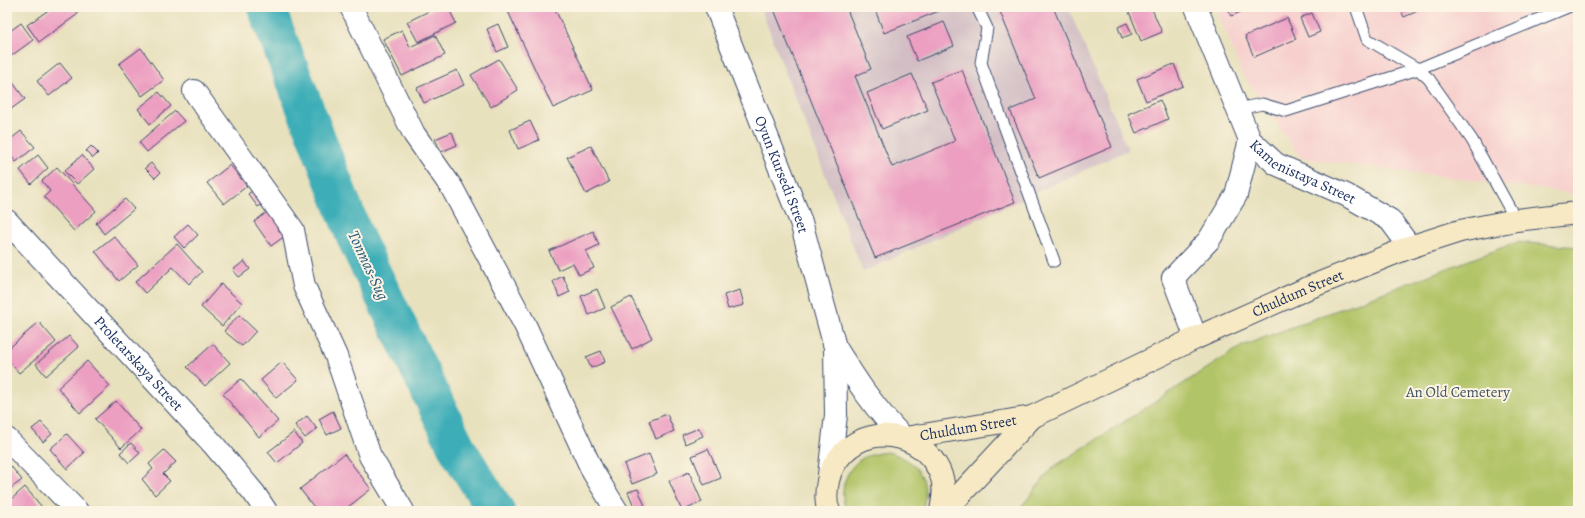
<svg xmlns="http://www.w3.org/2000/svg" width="1585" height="518" viewBox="0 0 1585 518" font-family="Alegreya,serif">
  <rect width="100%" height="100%" fill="#fcf5e5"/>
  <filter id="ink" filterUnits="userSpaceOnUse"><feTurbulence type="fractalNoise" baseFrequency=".025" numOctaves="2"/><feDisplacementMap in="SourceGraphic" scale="8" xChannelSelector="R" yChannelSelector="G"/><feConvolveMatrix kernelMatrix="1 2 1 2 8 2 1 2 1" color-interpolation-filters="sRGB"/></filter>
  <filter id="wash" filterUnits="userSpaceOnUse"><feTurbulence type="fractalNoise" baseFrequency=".012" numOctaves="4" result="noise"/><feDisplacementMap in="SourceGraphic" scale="16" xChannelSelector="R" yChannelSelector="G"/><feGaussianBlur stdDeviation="0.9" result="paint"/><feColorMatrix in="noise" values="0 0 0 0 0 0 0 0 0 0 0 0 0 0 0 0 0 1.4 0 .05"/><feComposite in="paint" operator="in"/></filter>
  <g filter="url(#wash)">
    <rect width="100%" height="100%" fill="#e8e1be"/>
    <polygon fill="#f7d0ce" points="1216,7 1578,7 1578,194 1301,158 1242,73"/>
    <polygon fill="#d2bec4" points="760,7 1068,7 1128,150 863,272"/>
    <g fill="#b2c467" stroke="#667a62">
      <polygon points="1517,242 1578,247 1578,511 1018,511 1052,468 1242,346"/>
      <path d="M888 452C918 460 932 481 922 511H847C837 493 846 467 863 458 872 454 879 453 888 452Z"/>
    </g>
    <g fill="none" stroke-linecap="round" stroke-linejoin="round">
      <polyline stroke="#3eaeb7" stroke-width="38" points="266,7 355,237 458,450 496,511"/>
    </g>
    <g id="blocks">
      <g fill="#ec9fc1">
        <polygon points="53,7 73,7 78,14 39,42 27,25"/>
        <polygon points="437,7 448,7 456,23 418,42 407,22"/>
        <polygon points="506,7 554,7 593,90 553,108"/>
        <polygon points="773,7 846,7 871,69 855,76 892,167 955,141 931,82 962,70 1015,202 875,258"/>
        <polygon points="874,7 949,7 884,33"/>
        <polygon points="998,7 1053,7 1112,147 1039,178 1010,110 1036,99"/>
        <polygon points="1127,7 1151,7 1162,32 1141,41"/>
        <polygon points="1227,7 1253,7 1231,16"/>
        <polygon points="1399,7 1427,7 1404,17"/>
        <polygon points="1312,13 1320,32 1308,37 1300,18"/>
        <polygon points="1287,18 1296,39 1254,57 1245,36"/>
        <polygon points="944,22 954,46 917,61 907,37"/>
        <polygon points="21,23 33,40 7,59 7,33"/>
        <polygon points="1127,23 1132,34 1122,38 1118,27"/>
        <polygon points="498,24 508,47 497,52 487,29"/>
        <polygon points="402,30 410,47 435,35 445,55 402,76 383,39"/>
        <polygon points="141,48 164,80 142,96 119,64"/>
        <polygon points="499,59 518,90 491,107 471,75"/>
        <polygon points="60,63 72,78 49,96 37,81"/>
        <polygon points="1174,64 1183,86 1146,101 1137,79"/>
        <polygon points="457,70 464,85 424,103 417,88"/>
        <polygon points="912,74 928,110 882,129 867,93"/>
        <polygon points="11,80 25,99 7,112 7,83"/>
        <polygon points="159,92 171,106 150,124 138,109"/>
        <polygon points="1160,100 1168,119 1136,133 1128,114"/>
        <polygon points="175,111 184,121 147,152 139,142"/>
        <polygon points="530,121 539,140 518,149 510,130"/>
        <polygon points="21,131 35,147 16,162 7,151 7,142"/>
        <polygon points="452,132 457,145 441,152 435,139"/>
        <polygon points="91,146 98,153 93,158 86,151"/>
        <polygon points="591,146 609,182 586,194 567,157"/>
        <polygon points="38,155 48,168 31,184 20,170"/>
        <polygon points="82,155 94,169 77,184 64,171"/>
        <polygon points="151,163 160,173 155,178 145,168"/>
        <polygon points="230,165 247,186 224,204 207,183"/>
        <polygon points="57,167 96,211 74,231 44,197 50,191 42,181"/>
        <polygon points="256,188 266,201 258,207 248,194"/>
        <polygon points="125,199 134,209 104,234 96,223"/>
        <polygon points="271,209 289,233 271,246 254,222"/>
        <polygon points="188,224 198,235 184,248 174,237"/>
        <polygon points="593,231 599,245 586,251 594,268 579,275 573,263 558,270 549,251"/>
        <polygon points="114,236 138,265 119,281 95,251"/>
        <polygon points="177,244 202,272 189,284 173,267 145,293 135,282"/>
        <polygon points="244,261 250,269 239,277 233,270"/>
        <polygon points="563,276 570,292 559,297 553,281"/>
        <polygon points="221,284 242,303 222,326 201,307"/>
        <polygon points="597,289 605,308 589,315 581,296"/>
        <polygon points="740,290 744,305 728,309 724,295"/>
        <polygon points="631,297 652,338 632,349 611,307"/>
        <polygon points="239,315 256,331 242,346 224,331"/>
        <polygon points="39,322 56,342 19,373 7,359 7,350"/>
        <polygon points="69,336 79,347 46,376 36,364"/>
        <polygon points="213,344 230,363 205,386 187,367"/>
        <polygon points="601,351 605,362 591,368 586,357"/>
        <polygon points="87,361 110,386 80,413 58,388"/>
        <polygon points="282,362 298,380 276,398 261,380"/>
        <polygon points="241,379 278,421 259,437 223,394"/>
        <polygon points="116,401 141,430 121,448 95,419"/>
        <polygon points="333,411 341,428 327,435 319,419"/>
        <polygon points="667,414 674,431 656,439 649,421"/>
        <polygon points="307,416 317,429 305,438 295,425"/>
        <polygon points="41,422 52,434 43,442 32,429"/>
        <polygon points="699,428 703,436 685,444 682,435"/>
        <polygon points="294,432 302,443 277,463 268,452"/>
        <polygon points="67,434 84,453 67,469 50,449"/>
        <polygon points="131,443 140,453 129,463 120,453"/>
        <polygon points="708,449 721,478 704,485 692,456"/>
        <polygon points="164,450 176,462 163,474 170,481 155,495 142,479 153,469 149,464"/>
        <polygon points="344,454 371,489 343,511 317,511 300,489"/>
        <polygon points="649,454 657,474 632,484 624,464"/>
        <polygon points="10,465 22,480 7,491 7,467"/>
        <polygon points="689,472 702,502 682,511 669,481"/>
        <polygon points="25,487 42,507 38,511 7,511 7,503"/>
        <polygon points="638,489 647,511 636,511 628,492"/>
      </g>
    </g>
  </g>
  <g filter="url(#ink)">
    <use href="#blocks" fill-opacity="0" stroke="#3a4a6c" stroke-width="1"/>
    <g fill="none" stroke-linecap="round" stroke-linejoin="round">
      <g stroke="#3a4a6c" stroke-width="13">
        <g id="service">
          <polyline points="977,7 987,28 981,63 1054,261"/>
          <polyline points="1356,7 1367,39 1418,69 1429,79 1472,140 1516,220"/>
          <polyline points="1238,109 1262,104 1286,111 1418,69 1568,7"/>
        </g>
      </g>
      <g stroke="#3a4a6c" stroke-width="24">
        <g id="minor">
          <polyline points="351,7 414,134 452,188 525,325 593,472 617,511"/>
          <path id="s1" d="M1196 7 1250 140 1276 164 1346 195 1390 220 1410 247"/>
          <polyline points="194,91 293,230 304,286 336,356 370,456 403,511"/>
          <path id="s2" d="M7 221 213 444 254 493 266 511"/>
          <polyline points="1196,338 1173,278 1209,240 1236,195 1250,140"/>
          <polyline points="7,439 77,511"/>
        </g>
      </g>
      <g stroke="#3a4a6c" stroke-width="24">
        <g id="tertiary">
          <path id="s3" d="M716 7 801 222 835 347 836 415 829 475"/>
          <path d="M836 348C856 380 876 411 903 437"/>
        </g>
      </g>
      <g stroke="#3a4a6c" stroke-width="24">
        <g id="secondary">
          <path id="s4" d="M905 438 1032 417 1196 338 1308 288 1410 247 1460 231 1516 220 1578 213"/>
          <path d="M829 511C825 502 826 491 828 481 830 470 836 460 844 452 875 421 929 436 942 478 945 489 943 500 941 511"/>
          <polyline points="945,511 1032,417"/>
        </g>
      </g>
      <use href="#service" stroke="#fff" stroke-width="11"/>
      <use href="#minor" stroke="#fff" stroke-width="22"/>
      <use href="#tertiary" stroke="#fff" stroke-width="22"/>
      <use href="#secondary" stroke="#f7e9c3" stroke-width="22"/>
    </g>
  </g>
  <g text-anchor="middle" stroke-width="4" stroke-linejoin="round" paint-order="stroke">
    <g font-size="15" fill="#1b2f5e" stroke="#fcf5e5">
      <text dy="5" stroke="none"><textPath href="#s1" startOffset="206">Kamenistaya Street</textPath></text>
      <text dy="5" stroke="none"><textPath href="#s3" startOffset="180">Oyun Kursedi Street</textPath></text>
      <text dy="5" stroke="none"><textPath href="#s4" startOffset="422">Chuldum Street</textPath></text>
      <text dy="5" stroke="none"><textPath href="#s2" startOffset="194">Proletarskaya Street</textPath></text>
      <text dy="5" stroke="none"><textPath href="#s4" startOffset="64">Chuldum Street</textPath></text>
    </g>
    <g font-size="15" fill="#415460" stroke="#fcf5e5">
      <text x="1458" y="397">An Old Cemetery</text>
    </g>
    <g font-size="16" font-style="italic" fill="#275b7d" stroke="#fcf5e5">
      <text transform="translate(369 265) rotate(65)" y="6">Tonmas-Sug</text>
    </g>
  </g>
  <rect width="1585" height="518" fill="none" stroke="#fcf5e5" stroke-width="24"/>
</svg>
